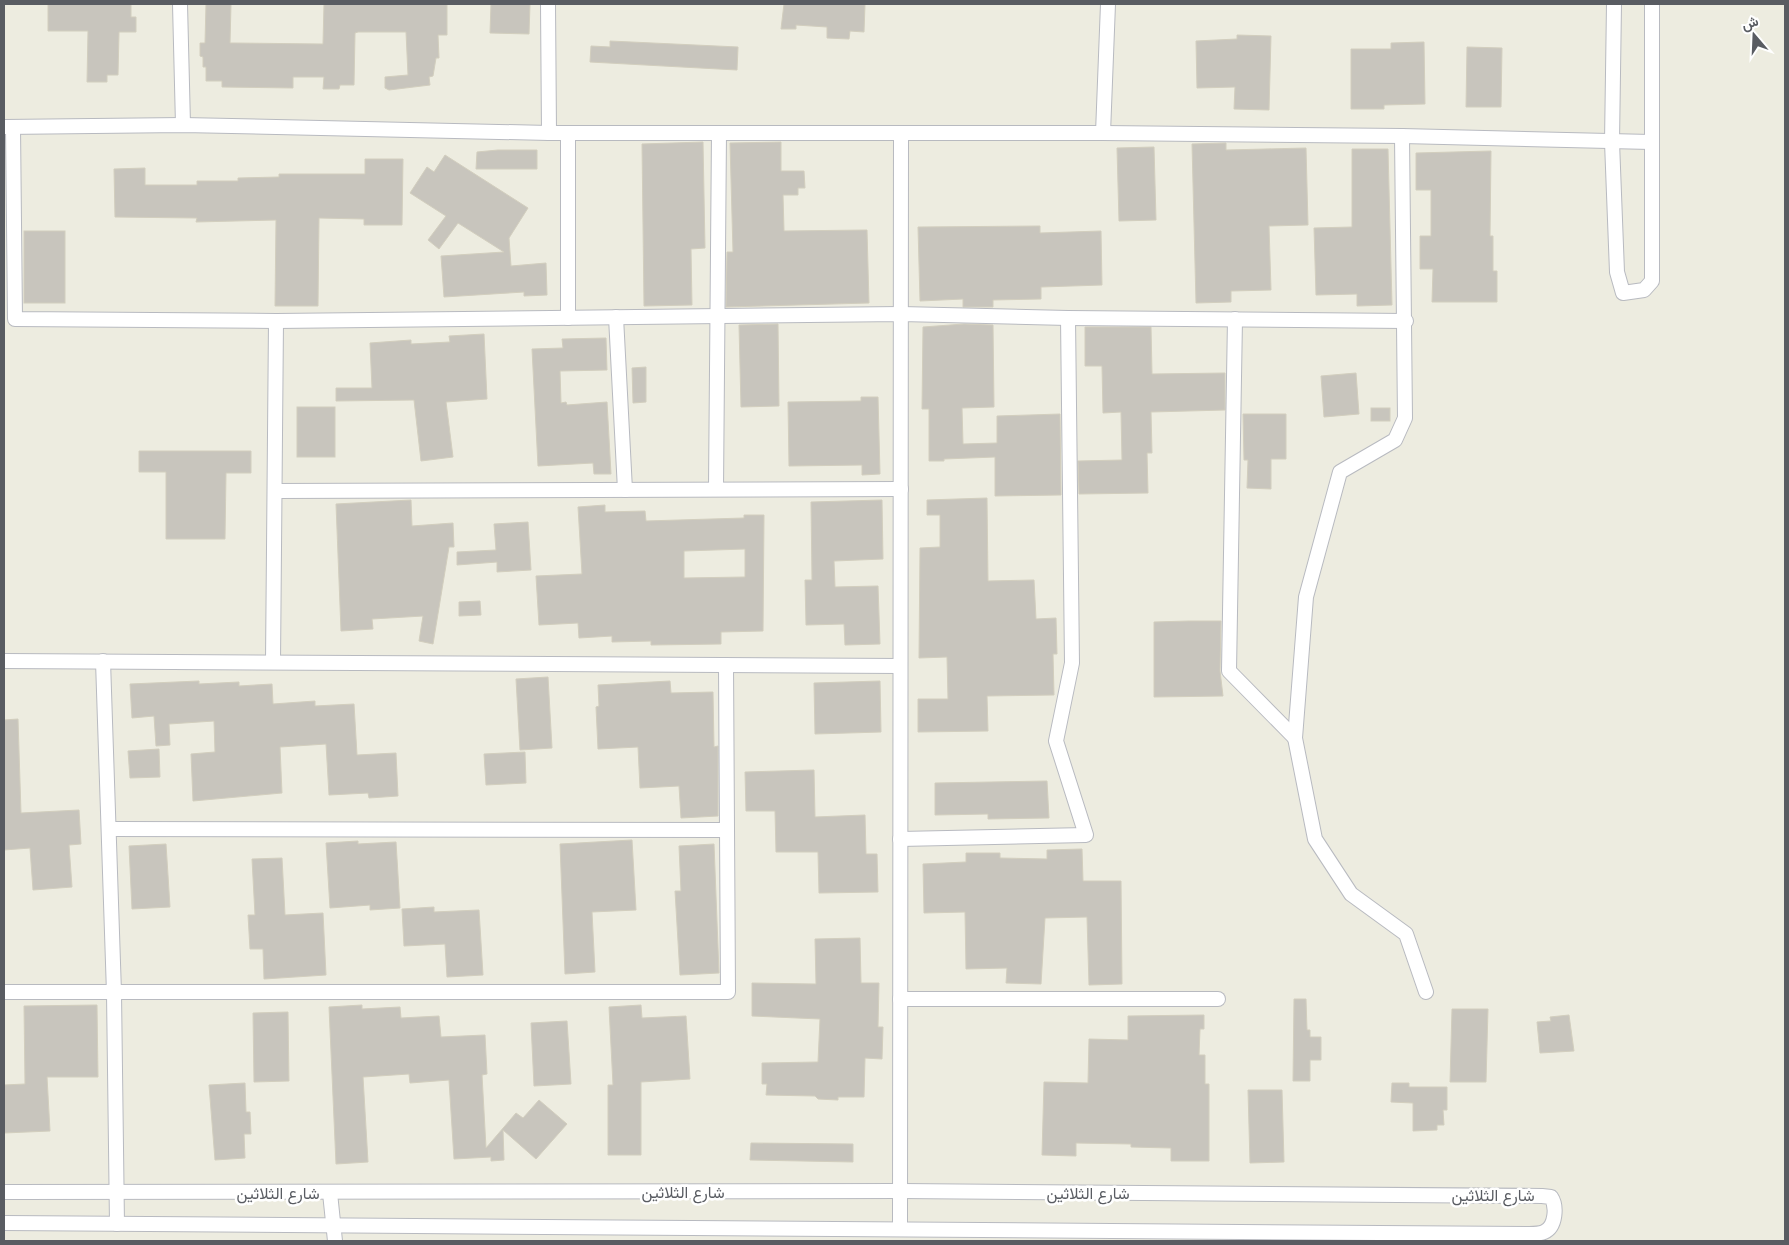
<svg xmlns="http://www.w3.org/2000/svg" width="1789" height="1245" viewBox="0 0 1789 1245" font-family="Raleway,Vazirmatn,sans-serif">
  <rect width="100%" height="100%" fill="#edece0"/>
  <g fill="#c8c5bd" stroke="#d2cebe" fill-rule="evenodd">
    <polygon points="48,4 131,4 131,17 136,17 136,32 119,32 118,75 107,75 107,82 87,82 88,31 48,31"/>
    <polygon points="206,4 231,4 230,43 234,43 323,44 324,4 447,4 447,35 438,35 439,58 436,58 433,76 429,77 430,85 389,90 385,88 385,77 408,75 406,32 358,32 355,33 354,85 340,85 339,89 323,89 324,77 293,77 293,88 222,87 222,81 206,81 206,67 203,67 203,57 200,56 200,43 205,43"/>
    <polygon points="491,4 530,4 529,34 490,33"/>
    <polygon points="784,4 865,4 864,32 850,31 849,39 827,38 827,27 796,25 796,29 781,29"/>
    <polygon points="1237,35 1271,36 1269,110 1234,109 1235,87 1197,88 1196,41 1237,39"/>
    <polygon points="610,41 738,47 737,70 590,62 591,46 610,47"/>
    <polygon points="1424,42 1425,104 1384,105 1384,109 1351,109 1351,49 1391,49 1391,43"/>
    <polygon points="1467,47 1502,48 1501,107 1466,107"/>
    <polygon points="703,142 705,248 691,249 692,305 644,306 642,144"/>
    <polygon points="781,142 781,171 804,171 805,188 798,188 798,195 783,195 784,231 867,230 869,303 726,307 727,252 733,252 730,143"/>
    <polygon points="1226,143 1226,150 1306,148 1308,225 1269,226 1271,290 1231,291 1231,302 1196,303 1192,144"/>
    <polygon points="1154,147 1156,220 1119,221 1117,148"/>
    <polygon points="1352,149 1388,149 1392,305 1357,306 1357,294 1316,295 1314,228 1352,227"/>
    <polygon points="498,150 537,150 537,169 476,169 477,152"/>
    <polygon points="1491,151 1490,236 1493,236 1493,271 1497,271 1497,302 1432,302 1433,269 1420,269 1420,236 1431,236 1431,190 1416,190 1416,153"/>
    <polygon points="445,155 528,208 509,238 511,266 546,263 547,295 524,296 524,292 444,297 441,256 504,252 458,223 439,249 428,240 446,216 410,193 427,167 434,172"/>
    <polygon points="365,159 403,159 402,225 364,225 364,219 319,218 318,306 275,306 276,220 196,222 197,218 115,217 114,169 145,168 145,185 197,185 197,181 238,181 238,178 279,177 279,174 365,174"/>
    <polygon points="1040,226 1040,233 1101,231 1102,285 1041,287 1041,299 993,300 993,307 963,307 963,299 920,301 918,227"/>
    <rect x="24" y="231" width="41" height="72"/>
    <polygon points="778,324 779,406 741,407 739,325"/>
    <polygon points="964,324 993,325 994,407 962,408 963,444 997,443 997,416 1060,414 1061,495 995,496 995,457 944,459 944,461 929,461 929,409 922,409 923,327"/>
    <polygon points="1085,327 1151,327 1152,374 1225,373 1225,410 1151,412 1152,453 1147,453 1148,493 1079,494 1078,461 1122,460 1121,412 1103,413 1102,366 1085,366"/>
    <polygon points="484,334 487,399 446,402 453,457 421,461 414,400 336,401 336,388 372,388 370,343 411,340 411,344 450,342 449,336"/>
    <polygon points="606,338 607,370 560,371 561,403 566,402 567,405 607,402 611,474 594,474 593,463 538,466 532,349 563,348 562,339"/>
    <polygon points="646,367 646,402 633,403 632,368"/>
    <polygon points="1356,373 1359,414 1324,417 1321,376"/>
    <polygon points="861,397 878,397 880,474 862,475 862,465 789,466 788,402 861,401"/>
    <rect x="297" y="407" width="38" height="50"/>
    <rect x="1371" y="408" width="19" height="13"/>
    <polygon points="1243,414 1286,414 1286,459 1271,459 1271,489 1247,488 1248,460 1244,460"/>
    <polygon points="139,451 251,451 251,473 226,473 225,539 166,539 166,472 139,472"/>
    <polygon points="987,498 988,581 1034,580 1036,619 1056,618 1057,654 1053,654 1054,695 987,696 988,731 918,732 918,699 948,699 947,657 919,658 920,548 940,547 940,515 927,515 927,500"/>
    <polygon points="411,500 412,526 453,523 454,547 449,547 433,644 419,641 423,616 372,619 373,629 341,631 336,504"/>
    <polygon points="882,500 883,559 834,561 835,587 878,586 880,644 845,645 844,624 806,625 805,580 812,580 811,502"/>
    <path d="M605 505V512L645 511 646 521 744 518V515H764L763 631 721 632V644L651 645V641L612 642V636L579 638 578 623 539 625 536 576 582 574 578 507ZM745 549V577L684 578V551Z"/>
    <polygon points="528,522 531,570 497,572 497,562 457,565 457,552 496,550 494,524"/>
    <polygon points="480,601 481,615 459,616 459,602"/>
    <polygon points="1189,621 1221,621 1220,671 1223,696 1154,697 1154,622"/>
    <polygon points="548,677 552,748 520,750 516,679"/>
    <polygon points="199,681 199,684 239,682 239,686 272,684 273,704 315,701 315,706 354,704 357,755 396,753 398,796 369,798 368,793 329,795 326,744 280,747 282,793 193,801 191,754 215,752 214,721 169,724 170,745 156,746 154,716 132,718 130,684"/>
    <polygon points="670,681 671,693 713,692 714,747 718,746 718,816 681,818 679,786 640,788 638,747 598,749 596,707 599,706 598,685"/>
    <polygon points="880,681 881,732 815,734 814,683"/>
    <polygon points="18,719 21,813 79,810 81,844 69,845 72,887 33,890 30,848 4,850 4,720"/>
    <polygon points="159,749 160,777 130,778 128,751"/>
    <polygon points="525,752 526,783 486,785 484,754"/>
    <polygon points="814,770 815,817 865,815 866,854 877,854 878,892 819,893 818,852 776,852 775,811 746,811 745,772"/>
    <polygon points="1047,781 1049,818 988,819 988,814 935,815 935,783"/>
    <polygon points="632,840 636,910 592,912 595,972 565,974 560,844"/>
    <polygon points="358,841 358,844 396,842 400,908 370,910 370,905 330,908 326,843"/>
    <polygon points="166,844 170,907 132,909 129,846"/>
    <polygon points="714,844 719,973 680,975 675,891 681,891 679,846"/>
    <polygon points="1082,849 1083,881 1121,881 1122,984 1089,985 1087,917 1045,918 1041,984 1006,983 1007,968 966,969 965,912 924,913 923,864 966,862 966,853 1000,853 1000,858 1047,859 1047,850"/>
    <polygon points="282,858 285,915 323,913 326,975 264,979 263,949 250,949 248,915 255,915 252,859"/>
    <polygon points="434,907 434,912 479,910 483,975 447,977 445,944 404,946 402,909"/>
    <polygon points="860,938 861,983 879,983 878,1027 883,1027 882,1059 865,1058 864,1097 838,1097 838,1100 818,1099 815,1096 766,1095 767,1084 762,1084 762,1063 818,1062 820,1019 752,1016 752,983 816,984 815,939"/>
    <polygon points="1294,999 1306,999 1307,1030 1310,1030 1310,1037 1321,1037 1321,1060 1310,1060 1310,1081 1293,1081"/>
    <polygon points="97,1005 98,1077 47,1077 50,1131 4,1133 4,1085 25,1084 24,1006"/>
    <polygon points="362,1005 362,1009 400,1007 401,1018 439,1016 441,1037 485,1035 487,1074 482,1075 486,1148 516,1113 523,1118 539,1100 567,1124 536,1159 503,1130 504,1160 491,1161 491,1157 454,1159 449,1080 410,1083 409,1074 363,1077 368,1162 336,1164 329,1007"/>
    <polygon points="641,1005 642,1018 686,1016 690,1079 641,1082 641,1155 608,1155 608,1085 613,1085 609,1007"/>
    <polygon points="1452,1009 1488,1009 1486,1082 1450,1082"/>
    <polygon points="288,1012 289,1081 254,1082 253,1013"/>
    <polygon points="1204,1015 1204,1029 1200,1029 1199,1055 1205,1055 1205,1084 1209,1084 1209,1161 1171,1161 1171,1148 1131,1147 1131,1144 1076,1143 1076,1156 1042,1155 1044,1082 1088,1083 1089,1039 1128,1040 1128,1016"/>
    <polygon points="1569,1015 1574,1051 1540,1053 1537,1022 1551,1021 1550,1017"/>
    <polygon points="567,1021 571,1084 534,1086 531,1023"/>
    <polygon points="245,1083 246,1112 250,1112 251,1134 244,1134 245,1158 215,1160 209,1085"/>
    <polygon points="1392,1083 1409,1083 1409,1087 1447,1087 1447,1110 1443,1110 1444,1125 1437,1125 1437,1130 1413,1131 1413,1103 1391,1102"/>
    <polygon points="1248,1090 1282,1090 1284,1162 1250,1163"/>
    <polygon points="751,1143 853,1144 853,1162 750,1160"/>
  </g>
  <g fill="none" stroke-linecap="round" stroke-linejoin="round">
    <g stroke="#b8bac0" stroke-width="16">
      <g id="street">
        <polyline points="180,4 183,125"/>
        <polyline points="548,4 549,133"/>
        <polyline points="1614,4 1612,142 1617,272 1623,293 1644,290 1652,281 1652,4"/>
        <polyline points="4,127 183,125 549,133 1103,133 1402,136 1651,142"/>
        <polyline points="13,127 15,319 276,321 901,314 1068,318 1406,321"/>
        <polyline points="1103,133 1108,4"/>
        <polyline points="1402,136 1405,418 1395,440 1340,472 1306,597 1295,738 1315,839 1351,894 1406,934 1426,992"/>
        <polyline points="616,317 625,490"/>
        <polyline points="568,318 568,133"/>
        <polyline points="1235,319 1229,671 1295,738"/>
        <polyline points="716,489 719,133"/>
        <polyline points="275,491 901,489"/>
        <polyline points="4,661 900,666"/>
        <polyline points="103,661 114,993 117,1224"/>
        <polyline points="273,662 276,321"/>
        <polyline points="109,829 727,830"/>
        <polyline points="900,839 1086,835 1056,741 1072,663 1068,318"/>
        <polyline points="4,992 728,992 726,665"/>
        <polyline points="900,999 1218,999"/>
        <path d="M4 1192 901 1191 1542 1196 1551 1197C1557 1206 1556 1227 1544 1232 1540 1234 1534 1234 1529 1234L4 1223"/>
        <polyline points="330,1193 335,1241"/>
        <polyline points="900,1228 901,133"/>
      </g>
    </g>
    <use href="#street" stroke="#fff" stroke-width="14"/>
  </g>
  <g text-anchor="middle" stroke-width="5" stroke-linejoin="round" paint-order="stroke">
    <g font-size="16" fill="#595c62" stroke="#fff">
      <text x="683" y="1198">شارع الثلاثين</text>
      <text x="278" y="1199">شارع الثلاثين</text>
      <text x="1088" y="1199">شارع الثلاثين</text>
      <text x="1493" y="1201">شارع الثلاثين</text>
    </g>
  </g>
  <rect width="1789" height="1245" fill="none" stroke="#595c62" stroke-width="10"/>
  <g transform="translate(1754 35) rotate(341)" stroke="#ffffff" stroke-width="4" paint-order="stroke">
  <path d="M0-4L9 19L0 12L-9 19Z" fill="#595c62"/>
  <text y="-8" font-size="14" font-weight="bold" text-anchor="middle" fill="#595c62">ش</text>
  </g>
</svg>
